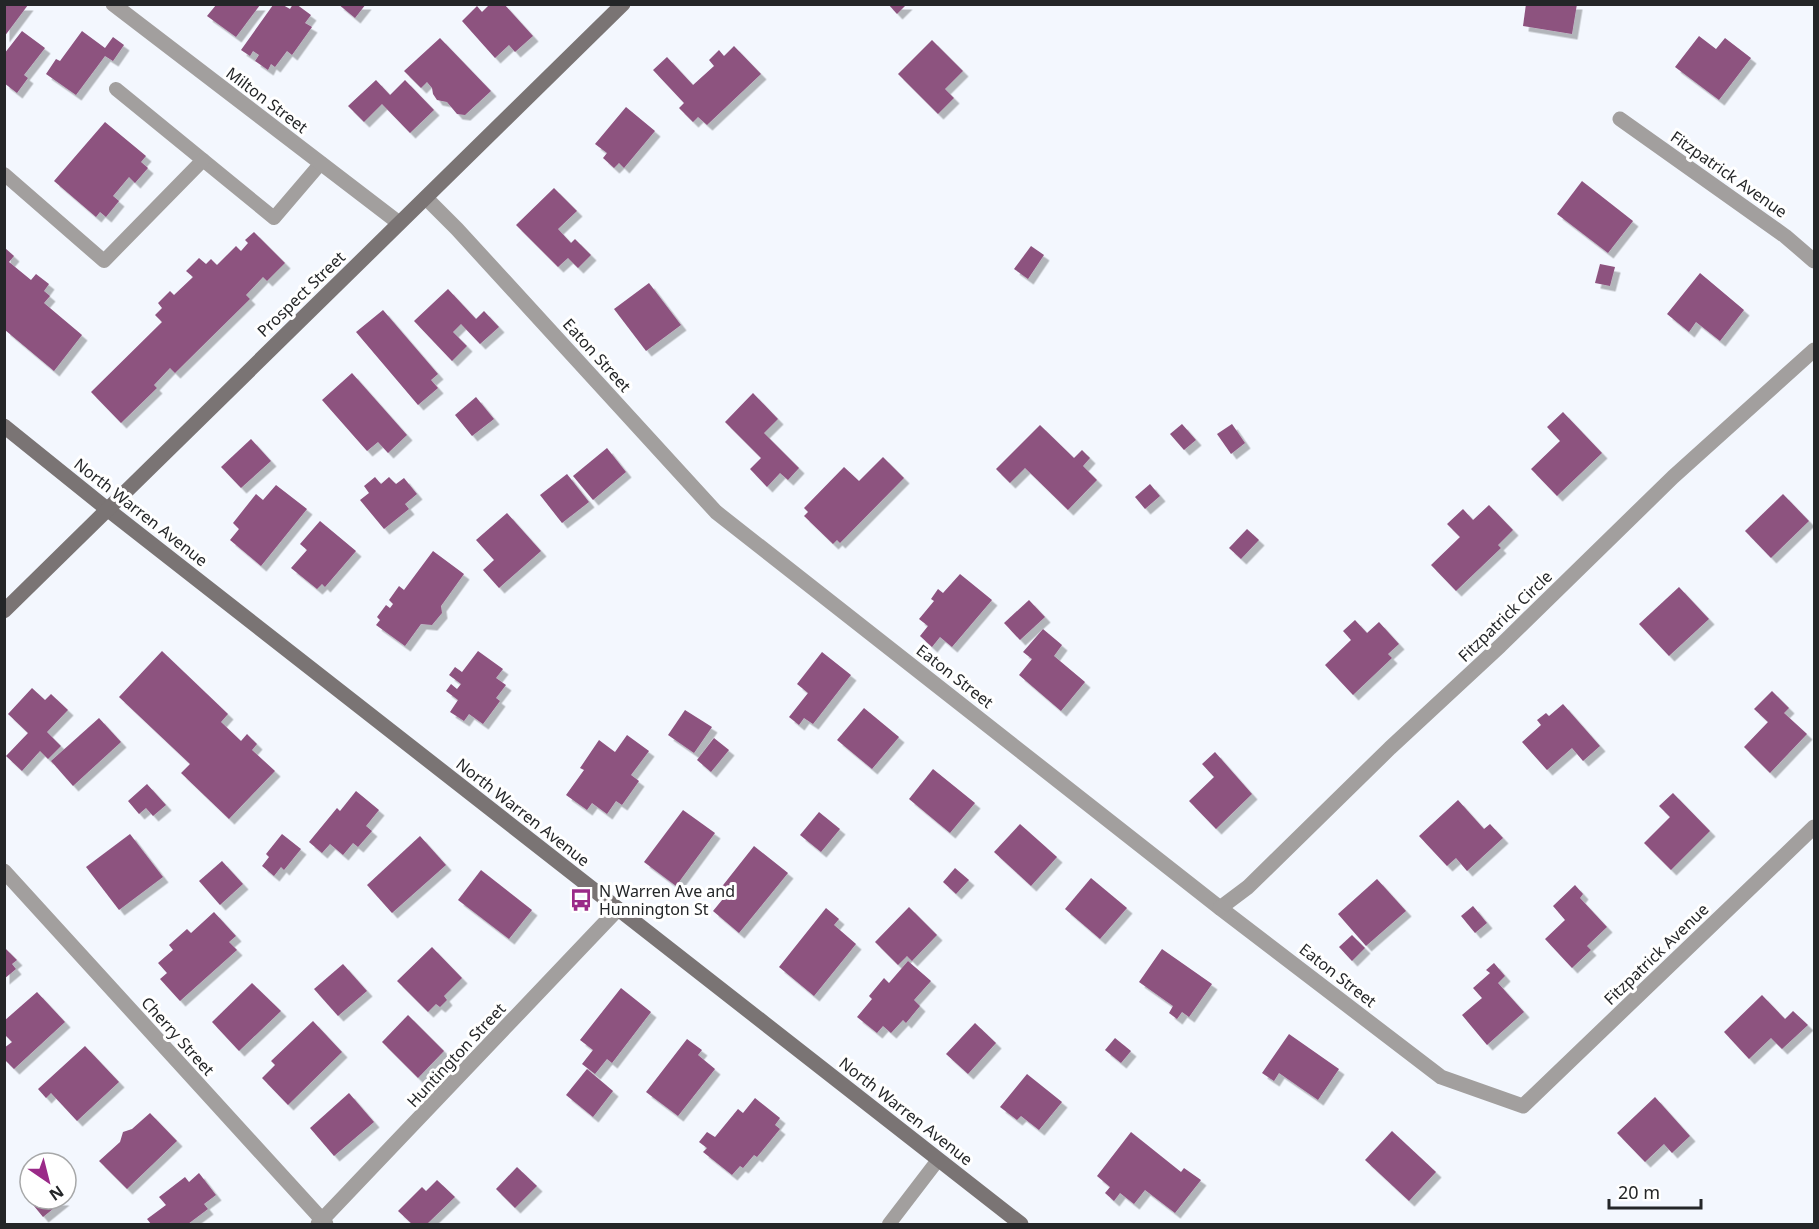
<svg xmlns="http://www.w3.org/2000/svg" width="1819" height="1229" viewBox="0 0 1819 1229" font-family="'Noto Sans',sans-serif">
  <defs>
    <filter id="shadow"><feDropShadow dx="5.5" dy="5.5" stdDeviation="0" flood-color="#0004"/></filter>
  </defs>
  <rect width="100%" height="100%" fill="#f3f7fe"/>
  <g fill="#8d527f" filter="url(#shadow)">
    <polygon points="293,4 296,4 311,15 305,23 312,27 292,55 287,51 275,67 271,64 268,70 255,61 259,55 253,51 250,56 241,50 273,5 283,5 290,9"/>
    <polygon points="338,4 366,4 355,18"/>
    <polygon points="490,4 504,4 533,36 515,52 509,45 495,58 462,21 477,6 482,12"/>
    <polygon points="888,4 907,4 897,14"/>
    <polygon points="1526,4 1577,4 1572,34 1523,26"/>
    <polygon points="4,5 28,5 4,37"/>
    <polygon points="216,5 260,5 236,37 207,16"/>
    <polygon points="22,31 45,48 24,75 28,78 17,93 4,83 4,54"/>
    <polygon points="82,31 105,48 113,37 124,45 113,61 105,56 76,95 46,74 56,59 60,61"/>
    <polygon points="1699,36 1716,49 1725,38 1751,58 1719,100 1675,67"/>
    <polygon points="440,38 491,91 465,115 457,114 447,102 437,100 433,94 432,88 427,82 421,88 404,71"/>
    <polygon points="932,40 963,71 945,89 954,98 938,114 898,74"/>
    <polygon points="734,46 761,74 707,125 698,117 693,122 679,108 684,103 653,70 667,57 693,85 714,66 709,60 719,50 724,56"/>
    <polygon points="376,80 390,95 405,80 434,110 410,133 382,104 364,122 348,106"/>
    <polygon points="626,107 655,131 624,168 619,163 614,168 603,158 607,153 595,144"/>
    <polygon points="105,122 146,156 141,162 148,168 135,183 129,177 113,196 119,201 106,217 100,212 96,217 54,181"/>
    <polygon points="1582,181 1633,221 1608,253 1557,214"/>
    <polygon points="554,188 577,211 558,229 571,243 575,239 591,255 578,268 568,258 558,267 516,225"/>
    <polygon points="254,232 285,263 267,281 263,277 246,295 250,299 175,373 170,368 154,385 157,388 121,423 91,392 162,322 155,315 162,308 158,303 170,291 174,295 193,277 186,271 199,258 206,264 211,259 217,265 236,246 241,251 248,243 245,240"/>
    <polygon points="1031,246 1044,255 1028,279 1014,269"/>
    <polygon points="5,248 14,256 9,262 31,280 36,274 49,284 44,291 50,296 44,303 82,335 54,371 5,330"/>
    <polygon points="1600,264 1615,267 1610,286 1595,283"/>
    <polygon points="1700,273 1744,310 1720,341 1696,322 1689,332 1667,314"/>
    <polygon points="649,283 681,325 646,351 614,309"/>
    <polygon points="448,289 476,319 484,311 499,327 480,344 461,324 453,332 467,346 452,361 414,321"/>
    <polygon points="383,310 438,374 431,380 438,388 418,405 356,332"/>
    <polygon points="352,373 407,435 388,453 378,442 367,451 322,400"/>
    <polygon points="753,393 778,419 764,433 799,468 788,480 780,473 767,487 750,469 761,458 725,422"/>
    <polygon points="476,397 494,419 472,436 455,415"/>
    <polygon points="1563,412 1602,453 1557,496 1531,469 1560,441 1547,427"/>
    <polygon points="1182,424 1196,440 1184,450 1170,434"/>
    <polygon points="1232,424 1245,443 1231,454 1217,434"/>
    <polygon points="1040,425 1074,458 1082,450 1090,458 1083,466 1097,480 1068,510 1025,468 1010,483 996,469"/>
    <polygon points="251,439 271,461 241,488 221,467"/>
    <polygon points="607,448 626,472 593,500 573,476"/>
    <polygon points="883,457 904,478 840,543 837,540 833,544 804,516 808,512 804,508 844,467 859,481"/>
    <polygon points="567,474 589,502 562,523 540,495"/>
    <polygon points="375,477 381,484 389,477 396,484 404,478 417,494 405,504 409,509 384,529 360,500 369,493 364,486"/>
    <polygon points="1150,484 1160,496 1145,509 1135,497"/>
    <polygon points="276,485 307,509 261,566 230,540 239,529 233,523 256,494 263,500"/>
    <polygon points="1783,494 1809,521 1771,558 1745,531"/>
    <polygon points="1489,505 1513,530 1498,545 1501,548 1456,591 1431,565 1460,537 1447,524 1463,509 1473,520"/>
    <polygon points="507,513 541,551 499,588 483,570 494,560 476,540"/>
    <polygon points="320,521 356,551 325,587 322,584 317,589 291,568 307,550 300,544"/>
    <polygon points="1247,529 1259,540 1241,559 1229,548"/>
    <polygon points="433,551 464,574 441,606 442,613 432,625 421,624 405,646 376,625 380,620 377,617 386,605 390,608 393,604 389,600 399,586 404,590"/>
    <polygon points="960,574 992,600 952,647 940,637 932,647 920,636 928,626 919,619 934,601 931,599 938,589 943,593"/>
    <polygon points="1679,587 1709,619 1669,656 1639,624"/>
    <polygon points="1029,600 1045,617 1020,640 1004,623"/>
    <polygon points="1355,620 1367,633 1379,622 1399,644 1388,654 1392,658 1353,695 1325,665 1351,640 1343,631"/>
    <polygon points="1043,629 1062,645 1054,656 1085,682 1061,711 1019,675 1032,659 1023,652"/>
    <polygon points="162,651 228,714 221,722 241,741 247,734 257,744 252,750 275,771 229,819 181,773 190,764 119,697"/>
    <polygon points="478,651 503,669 496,678 506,685 496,698 500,701 483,724 469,714 464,721 450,712 458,700 446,691 451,684 457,689 461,684 449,675 455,667 462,672"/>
    <polygon points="822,652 851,675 813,724 804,718 799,725 789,717 808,693 797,684"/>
    <polygon points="32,688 45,700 51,694 68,710 47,732 61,746 48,759 40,751 22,771 6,756 28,733 8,714"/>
    <polygon points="1772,691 1789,708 1784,713 1807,734 1770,773 1744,747 1768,722 1754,709"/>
    <polygon points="1563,704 1600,746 1583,761 1572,748 1547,770 1522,742 1541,725 1537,720 1546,713 1549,716"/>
    <polygon points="864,708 899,737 872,769 837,740"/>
    <polygon points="685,710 712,727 694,753 668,735"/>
    <polygon points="99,718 121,742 73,786 51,761"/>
    <polygon points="627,735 649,751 631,775 639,781 622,805 616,801 607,814 592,803 587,810 566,795 584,770 580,768 599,740 615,752"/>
    <polygon points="714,738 729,750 711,772 697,760"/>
    <polygon points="1215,752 1252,794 1216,829 1189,801 1214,777 1202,764"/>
    <polygon points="933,769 975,803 950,833 909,799"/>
    <polygon points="147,784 166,805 153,816 146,808 139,814 128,801"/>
    <polygon points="356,791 379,810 366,826 372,831 358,847 353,843 343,855 330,844 322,853 309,842 337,808 340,811"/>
    <polygon points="1673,793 1710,831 1671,870 1644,843 1670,817 1659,806"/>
    <polygon points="1458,800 1484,829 1490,824 1503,838 1467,871 1456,858 1447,866 1419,836"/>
    <polygon points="683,810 715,833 676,886 644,862"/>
    <polygon points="819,812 840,829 821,852 800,835"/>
    <polygon points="1020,824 1057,857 1031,886 994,852"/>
    <polygon points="130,834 163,877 119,910 86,867"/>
    <polygon points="282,834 301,849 284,870 281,867 274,876 262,866 269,857 266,854"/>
    <polygon points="420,836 446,865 392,913 367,885"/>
    <polygon points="754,846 788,873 739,933 713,911 727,894 720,889"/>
    <polygon points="222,861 243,884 220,905 199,881"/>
    <polygon points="955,868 969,880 956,894 943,882"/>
    <polygon points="481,870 532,910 509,939 458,900"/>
    <polygon points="1091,878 1127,908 1100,939 1065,909"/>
    <polygon points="1377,879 1406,911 1366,946 1338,914"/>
    <polygon points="1575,885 1583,894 1580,898 1607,927 1587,946 1591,950 1572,968 1545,939 1565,920 1553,906"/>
    <polygon points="1473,906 1487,923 1475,933 1461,916"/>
    <polygon points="909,907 937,935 912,961 907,956 898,965 875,942"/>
    <polygon points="826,908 839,919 834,925 856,944 814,996 779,967"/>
    <polygon points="214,912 236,936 229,942 237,950 180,1001 160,979 167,973 158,963 173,950 169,945 187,929 191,933"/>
    <polygon points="1352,935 1365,948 1352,961 1339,947"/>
    <polygon points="4,947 17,960 12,964 16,969 4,979"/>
    <polygon points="432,947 462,978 444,996 447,1000 440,1007 436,1004 428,1012 397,981"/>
    <polygon points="1162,949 1212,984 1189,1017 1182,1012 1177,1019 1169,1013 1173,1006 1139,982"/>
    <polygon points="908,961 931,981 914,1000 920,1006 906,1023 903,1020 891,1033 883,1026 877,1033 857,1017 872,999 869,996 884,978 889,983"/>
    <polygon points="1494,963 1505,976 1498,983 1524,1012 1487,1045 1462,1015 1482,998 1473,988 1490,973 1486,970"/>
    <polygon points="343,964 367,991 338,1016 314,989"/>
    <polygon points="252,983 281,1011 239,1051 212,1022"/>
    <polygon points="621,988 651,1012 612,1063 607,1059 595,1074 582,1064 593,1050 580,1040"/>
    <polygon points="37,992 65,1022 14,1069 4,1059 4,1048 12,1042 4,1034 4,1021"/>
    <polygon points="1762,995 1785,1019 1793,1011 1808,1025 1782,1049 1771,1038 1749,1059 1724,1032"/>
    <polygon points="408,1015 444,1051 418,1078 382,1042"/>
    <polygon points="313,1021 342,1052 288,1105 262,1078 275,1065 271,1061"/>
    <polygon points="975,1023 996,1043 968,1074 946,1054"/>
    <polygon points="1289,1034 1339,1069 1318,1100 1279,1073 1274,1081 1262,1073"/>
    <polygon points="1115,1038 1131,1051 1121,1063 1105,1050"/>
    <polygon points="687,1039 702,1050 698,1055 715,1069 678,1116 646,1092"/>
    <polygon points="85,1046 119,1082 77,1121 51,1093 46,1098 38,1089"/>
    <polygon points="587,1069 613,1091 593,1117 566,1095"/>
    <polygon points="1027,1074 1062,1102 1039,1130 1021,1116 1017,1120 1000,1107"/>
    <polygon points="349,1093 374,1122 334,1156 310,1128"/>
    <polygon points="1655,1097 1690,1136 1672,1153 1664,1144 1645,1162 1617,1133"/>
    <polygon points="755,1098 780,1118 775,1125 780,1129 757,1157 754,1155 743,1168 740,1166 732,1175 703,1152 707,1148 699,1142 707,1132 715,1137 738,1109 743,1113"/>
    <polygon points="150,1113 177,1141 127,1189 99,1161 120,1142 123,1132 132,1129"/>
    <polygon points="1392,1131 1436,1172 1409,1201 1365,1160"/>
    <polygon points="1131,1132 1181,1172 1184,1168 1201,1180 1175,1213 1145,1190 1134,1204 1120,1193 1114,1201 1105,1193 1110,1187 1097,1176"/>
    <polygon points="517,1167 537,1186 515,1208 496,1189"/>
    <polygon points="199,1173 216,1195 204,1204 208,1209 188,1224 151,1224 147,1219 166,1205 159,1197 185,1177 189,1182"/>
    <polygon points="437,1180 455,1197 427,1224 412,1224 398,1211 422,1187 426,1191"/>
    <polygon points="30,1191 30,1199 64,1200 43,1217 25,1195"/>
  </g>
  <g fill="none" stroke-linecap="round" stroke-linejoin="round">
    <g stroke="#a29f9e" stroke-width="14">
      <polyline points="116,89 274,218 321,163"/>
      <polyline points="4,174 104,261 203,160"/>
      <polyline points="889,1224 938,1160"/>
    </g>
    <g stroke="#a29f9e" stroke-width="15">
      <polyline points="113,4 399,223"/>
      <polyline points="1620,119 1785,236 1814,261"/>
      <polyline points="426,198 457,229 716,512 1220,908 1441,1077 1523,1106 1814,827"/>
      <polyline points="4,871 326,1224"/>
      <polyline points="1220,908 1248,887 1390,748 1500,646 1673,477 1814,350"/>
      <polyline points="318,1224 618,909"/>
    </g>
    <g stroke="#7a7474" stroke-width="15">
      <polyline points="4,426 107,509 1021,1224"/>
      <polyline points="4,611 623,4"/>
    </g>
  </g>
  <defs>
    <g id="bus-bare" transform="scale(1.8)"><path d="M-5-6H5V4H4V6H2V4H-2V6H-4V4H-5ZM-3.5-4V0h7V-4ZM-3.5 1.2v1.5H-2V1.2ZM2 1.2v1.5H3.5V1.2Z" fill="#9a2a88" stroke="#fff" stroke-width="2.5" paint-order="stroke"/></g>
  </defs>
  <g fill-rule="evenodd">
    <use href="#bus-bare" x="581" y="900"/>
  </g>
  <g text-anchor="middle" stroke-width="6" stroke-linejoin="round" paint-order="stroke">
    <g font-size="16" fill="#242628" stroke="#fff">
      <text transform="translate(267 100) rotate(37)" y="6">Milton Street</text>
      <text transform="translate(1729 174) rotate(35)" y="6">Fitzpatrick Avenue</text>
      <text transform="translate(301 294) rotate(-44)" y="6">Prospect Street</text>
      <text transform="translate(597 355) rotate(48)" y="6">Eaton Street</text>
      <text transform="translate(141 512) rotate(38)" y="6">North Warren Avenue</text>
      <text transform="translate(1505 616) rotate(-44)" y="6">Fitzpatrick Circle</text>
      <text transform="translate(955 676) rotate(38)" y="6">Eaton Street</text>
      <text transform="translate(523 812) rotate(38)" y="6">North Warren Avenue</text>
      <text transform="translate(1656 954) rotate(-44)" y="6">Fitzpatrick Avenue</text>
      <text transform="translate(1338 975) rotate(38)" y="6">Eaton Street</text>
      <text transform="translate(178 1036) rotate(48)" y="6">Cherry Street</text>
      <text transform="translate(456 1055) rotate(-47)" y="6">Huntington Street</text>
      <text transform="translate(906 1111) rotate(38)" y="6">North Warren Avenue</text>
    </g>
    <g font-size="16" fill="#242628" stroke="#fff" text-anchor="start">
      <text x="599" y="897">N Warren Ave and<tspan x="599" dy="18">Hunnington St</tspan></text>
    </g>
  </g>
  <rect width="1819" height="1229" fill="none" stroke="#242628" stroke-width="12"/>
  <g transform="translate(48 1181) rotate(145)"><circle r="28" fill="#ffffff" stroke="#a7a8a9" stroke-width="1.5"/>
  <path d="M0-4.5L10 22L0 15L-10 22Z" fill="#9a2a88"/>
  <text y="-9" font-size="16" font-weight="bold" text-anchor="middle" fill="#242628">N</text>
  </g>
  <path d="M1609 1199v9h92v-9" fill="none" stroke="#242628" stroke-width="3"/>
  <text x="1618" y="1199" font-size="18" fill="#242628" stroke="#ffffff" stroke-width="4.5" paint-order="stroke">20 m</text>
</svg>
